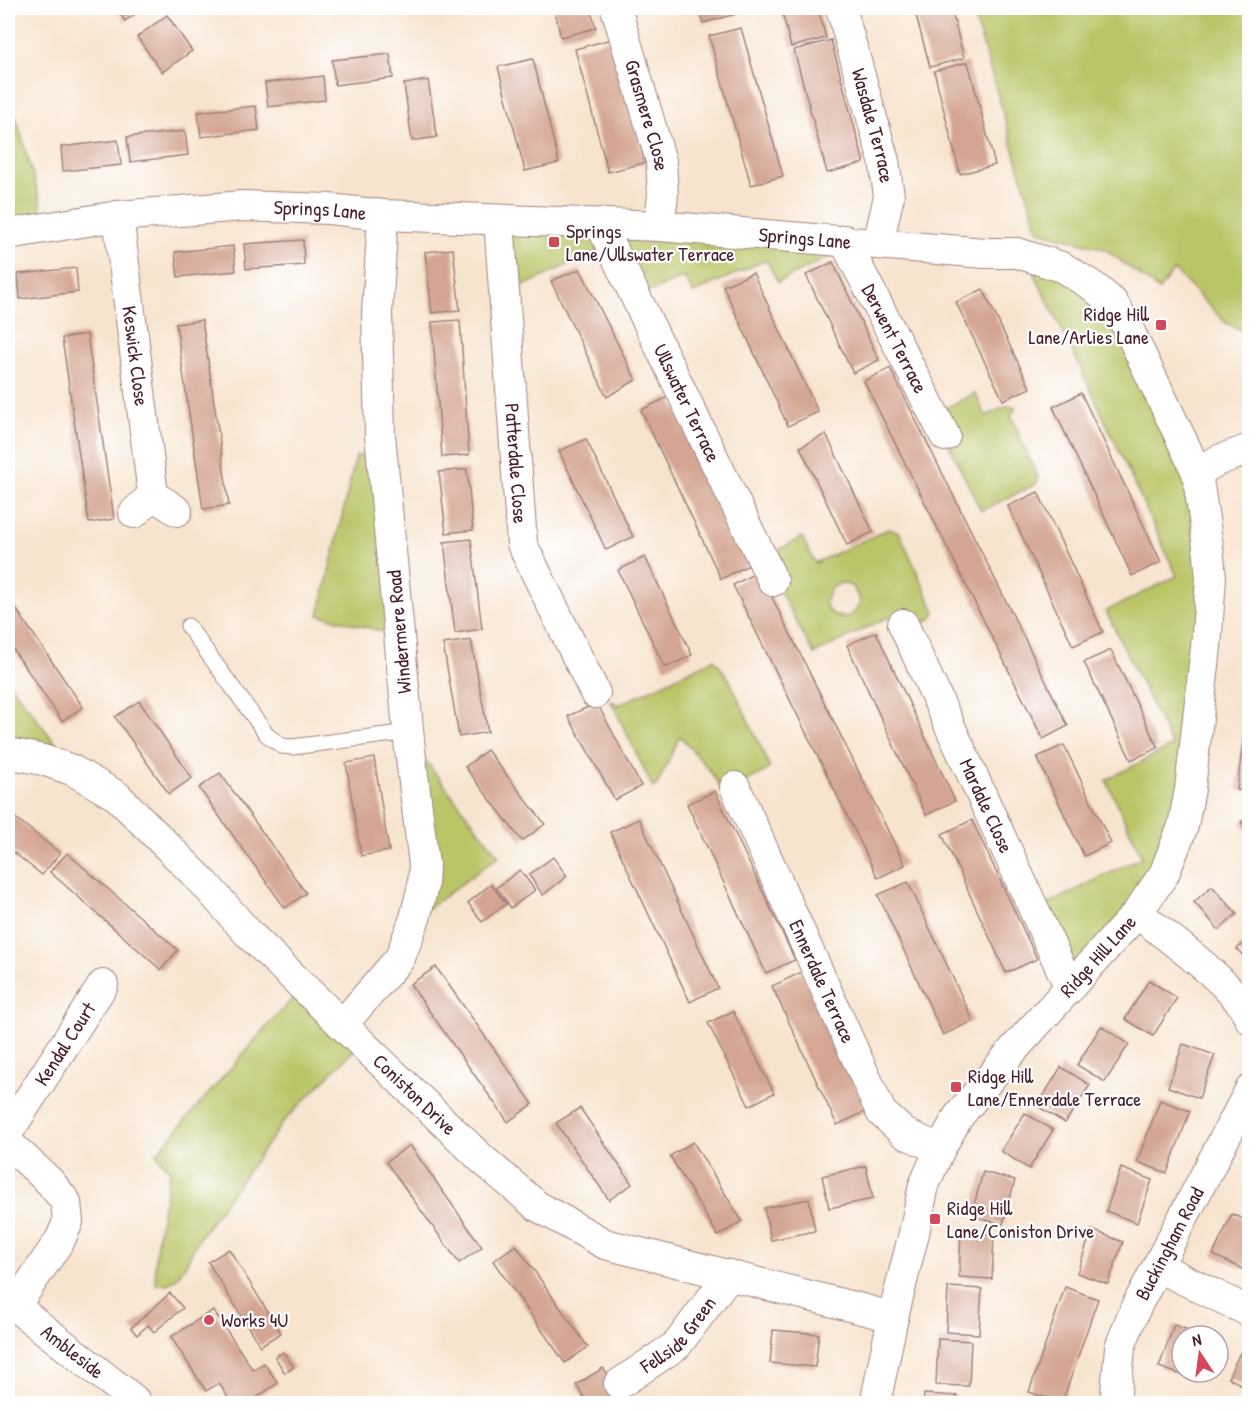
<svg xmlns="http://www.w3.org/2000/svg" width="1257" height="1411" viewBox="0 0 1257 1411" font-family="'Patrick Hand',sans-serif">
  <rect width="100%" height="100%" fill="#fff"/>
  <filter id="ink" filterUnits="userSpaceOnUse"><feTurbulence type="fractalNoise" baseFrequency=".0167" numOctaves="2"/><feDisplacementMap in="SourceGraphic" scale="12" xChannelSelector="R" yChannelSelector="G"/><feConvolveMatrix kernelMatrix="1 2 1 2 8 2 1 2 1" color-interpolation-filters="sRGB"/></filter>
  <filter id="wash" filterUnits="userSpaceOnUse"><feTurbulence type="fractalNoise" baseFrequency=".008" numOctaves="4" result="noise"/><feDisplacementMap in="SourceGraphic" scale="24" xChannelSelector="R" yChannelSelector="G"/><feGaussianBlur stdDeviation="1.35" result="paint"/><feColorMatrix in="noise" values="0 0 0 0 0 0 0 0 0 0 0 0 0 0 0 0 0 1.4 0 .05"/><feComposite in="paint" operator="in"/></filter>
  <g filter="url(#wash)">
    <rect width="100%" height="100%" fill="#f7e4cf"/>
    <g fill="#b9c566" stroke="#827248" stroke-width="1.5" fill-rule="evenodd">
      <polygon points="972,8 1249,8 1249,334 1226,323 1174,270 1159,290 1105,249 1038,231"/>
      <polygon points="16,117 40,200 43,228 8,228 8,120"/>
      <polygon points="499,220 848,248 778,282 766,260 693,293 684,277 635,298 609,245 505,295"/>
      <polygon points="1036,258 1127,326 1208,546 1183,826 1070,988 1034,911 1142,857 1106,780 1172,746 1106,611 1177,576 1082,371 1035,275"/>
      <polygon points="975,393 986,416 1007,406 1016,407 1011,416 1038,478 1036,484 981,511 934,414"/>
      <polygon points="356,456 383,458 400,636 319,615"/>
      <path d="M888 529 899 532 935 612 931 619 906 630 902 624 888 617 814 654 762 559 802 537 815 563ZM841 583 852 586 860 599C857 622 830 623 825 602L831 588Z"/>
      <polygon points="714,659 729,679 770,767 766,771 735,787 722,790 710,771 680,736 657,785 653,788 611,701 619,705"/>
      <polygon points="8,681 56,744 58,766 8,753"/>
      <polygon points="425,760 499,856 415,918"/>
      <path d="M304 988 361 1043 284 1121 199 1238 185 1266 176 1279 167 1284H156C152 1250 163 1213 168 1179L171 1172 156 1154 276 1016Z"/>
    </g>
    <g id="blocks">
      <g fill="#d4a592">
        <polygon points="116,8 144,8 125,21"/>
        <polygon points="554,8 590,8 596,28 561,37"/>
        <polygon points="699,8 734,8 736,14 703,23"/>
        <polygon points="781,8 818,8 826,38 791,47"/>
        <polygon points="914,8 951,8 964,58 930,67"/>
        <polygon points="167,15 192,51 162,72 137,37"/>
        <polygon points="741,28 783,176 751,185 709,36"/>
        <polygon points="612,39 645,163 608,172 575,49"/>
        <polygon points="831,40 864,163 827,173 794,50"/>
        <polygon points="390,54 393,78 335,85 332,60"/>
        <polygon points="533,59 559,163 525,171 498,67"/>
        <polygon points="968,62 995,165 960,174 934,71"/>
        <polygon points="323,76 325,100 268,107 265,83"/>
        <polygon points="428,80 437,137 412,141 404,84"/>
        <polygon points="256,106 259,130 201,137 198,112"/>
        <polygon points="185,131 188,155 130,162 127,137"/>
        <polygon points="118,140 121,165 63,171 61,147"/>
        <polygon points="303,240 304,265 246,269 244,244"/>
        <polygon points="233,246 236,271 178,277 175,252"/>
        <polygon points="453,249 460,310 432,313 425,252"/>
        <polygon points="833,262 879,360 853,373 806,275"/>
        <polygon points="76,268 78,292 20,299 18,274"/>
        <polygon points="580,269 636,380 607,397 551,281"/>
        <polygon points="753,273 818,412 788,426 723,286"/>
        <polygon points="983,289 1030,388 1003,400 956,302"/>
        <polygon points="202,320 229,505 203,509 176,324"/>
        <polygon points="460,320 469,455 442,457 432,322"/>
        <polygon points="87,334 114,519 89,523 62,338"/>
        <polygon points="890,368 1068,726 1043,739 864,381"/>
        <polygon points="1081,393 1161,562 1132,576 1053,407"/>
        <polygon points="670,396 749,565 721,579 641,410"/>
        <polygon points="826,434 873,532 847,545 800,447"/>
        <polygon points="586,439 633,537 606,550 559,451"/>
        <polygon points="467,469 473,530 446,533 439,472"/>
        <polygon points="1038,492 1103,632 1073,646 1008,506"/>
        <polygon points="471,539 482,629 455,633 444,542"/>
        <polygon points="645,557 692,655 665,668 618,570"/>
        <polygon points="759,571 905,865 878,878 733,585"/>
        <polygon points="8,597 83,707 62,721 8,642"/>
        <polygon points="876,632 955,801 926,815 847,645"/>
        <polygon points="471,640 488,732 459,737 443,644"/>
        <polygon points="1111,650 1158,748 1131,760 1084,662"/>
        <polygon points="139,701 192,778 169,794 115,717"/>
        <polygon points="597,703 641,786 615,800 568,716"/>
        <polygon points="1247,707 1250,707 1250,791 1237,790"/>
        <polygon points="1064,745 1111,843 1084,856 1037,757"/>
        <polygon points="487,750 545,824 522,841 465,767"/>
        <polygon points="374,758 389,851 361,856 346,763"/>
        <polygon points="220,773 306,893 285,908 199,788"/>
        <polygon points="715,791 795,960 766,973 687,804"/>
        <polygon points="8,812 60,853 42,875 8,848"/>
        <polygon points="1250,816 1250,835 1241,822"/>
        <polygon points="639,819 718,988 690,1002 610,832"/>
        <polygon points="972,820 1037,959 1006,973 942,834"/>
        <polygon points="67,853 178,950 161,970 50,872"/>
        <polygon points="553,857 567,876 543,895 529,875"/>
        <polygon points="520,870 535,890 511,908 496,888"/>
        <polygon points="908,882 973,1021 943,1035 878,895"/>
        <polygon points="491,884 506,904 482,922 468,903"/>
        <polygon points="1212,886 1237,914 1219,930 1194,902"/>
        <polygon points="1250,938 1250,963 1237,949"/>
        <polygon points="436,967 533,1104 508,1122 410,984"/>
        <polygon points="802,972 867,1111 837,1125 772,986"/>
        <polygon points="1149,980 1177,998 1153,1036 1125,1019"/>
        <polygon points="733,1011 774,1093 749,1106 708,1023"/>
        <polygon points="1101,1026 1129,1044 1105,1082 1077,1065"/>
        <polygon points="1183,1044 1215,1055 1199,1098 1168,1087"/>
        <polygon points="1061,1067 1090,1085 1065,1123 1037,1106"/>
        <polygon points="1160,1100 1190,1111 1167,1173 1137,1162"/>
        <polygon points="580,1108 632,1184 609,1200 556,1123"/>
        <polygon points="1025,1113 1053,1130 1029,1169 1001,1151"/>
        <polygon points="693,1142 742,1221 718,1236 670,1156"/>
        <polygon points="410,1145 482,1247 459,1263 386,1162"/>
        <polygon points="866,1166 873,1199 829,1208 822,1176"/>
        <polygon points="1121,1168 1152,1180 1137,1223 1106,1211"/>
        <polygon points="983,1172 1015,1180 1003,1224 971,1216"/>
        <polygon points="809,1199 815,1231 771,1240 764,1208"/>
        <polygon points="1232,1214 1250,1222 1250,1255 1243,1269 1213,1255"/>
        <polygon points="1092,1230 1123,1242 1108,1284 1077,1273"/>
        <polygon points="961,1232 994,1234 992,1279 959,1277"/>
        <polygon points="516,1245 588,1347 565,1363 493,1261"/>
        <polygon points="229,1249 281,1333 260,1346 208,1262"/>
        <polygon points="948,1287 982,1289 979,1334 946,1332"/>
        <polygon points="1065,1287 1098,1299 1062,1403 1029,1392"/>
        <polygon points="170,1293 183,1308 154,1332 148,1325 137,1335 131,1328"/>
        <polygon points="213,1310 253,1370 264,1363 278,1383 247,1404 232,1404 219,1383 206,1391 171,1337"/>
        <polygon points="1174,1325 1206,1336 1182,1336 1182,1372 1192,1372 1190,1378 1159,1367"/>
        <polygon points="773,1330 819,1334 815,1367 770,1363"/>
        <polygon points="938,1339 971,1341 969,1386 936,1385"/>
        <polygon points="1241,1351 1250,1354 1250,1389 1228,1378"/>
        <polygon points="283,1352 294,1367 285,1373 275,1357"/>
        <polygon points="603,1368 625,1404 588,1404 576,1385"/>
        <polygon points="924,1394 957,1396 957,1404 923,1404"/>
        <polygon points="1187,1398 1188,1404 1162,1404 1162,1402"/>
      </g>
    </g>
  </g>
  <g filter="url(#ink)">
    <use href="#blocks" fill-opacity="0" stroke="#a0827d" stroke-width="1.5"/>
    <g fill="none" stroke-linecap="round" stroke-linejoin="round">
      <g stroke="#a0827d" stroke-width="17">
        <polyline id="service" points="188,626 267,735 282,746 292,747 409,732"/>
      </g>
      <g stroke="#a0827d" stroke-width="32">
        <g id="minor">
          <path id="s1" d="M616 8 661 161 663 195 659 226"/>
          <path id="s2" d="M841 8 884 161 889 196 878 244"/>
          <path id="s3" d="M118 216 153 495"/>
          <path id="s4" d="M499 220 522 544 595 693"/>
          <path id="s5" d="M600 223 773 581"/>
          <path id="s6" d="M8 234 118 216 243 206 329 209 383 215 659 226 985 253H1017L1062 267 1094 287 1113 303 1127 326 1197 472 1208 546 1211 578 1206 647 1190 789 1183 826 1164 874 1137 913 1013 1050 958 1117 940 1149 924 1185 914 1233 893 1317 875 1404"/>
          <path id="s7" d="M844 240 945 436"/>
          <polyline points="1197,472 1219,460 1250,449"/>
          <polyline points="134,513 153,495 177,511"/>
          <path id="s8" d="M903 624 1070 988"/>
          <path id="s9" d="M8 753 43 760 72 770 117 796 205 884 248 933 329 1012 482 1159 537 1206 605 1244 893 1317"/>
          <path id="s10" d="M735 787 881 1112 904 1133 940 1149"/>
          <path d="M1137 913C1165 935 1239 988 1250 1019"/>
          <polyline points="342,1025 400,958 415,918 423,886 424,865 410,750 380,435 377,313 383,215"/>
          <path id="s11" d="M8 1132 103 985"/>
          <polyline points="8,1143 50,1182 66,1202 68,1222 60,1240 15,1306"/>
          <polyline points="1158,1267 1250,1312"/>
          <path id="s12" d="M8 1301 133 1399 137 1404"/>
          <path id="s13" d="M619 1384 677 1345 729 1275"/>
          <path id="s14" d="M1115 1404 1120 1347 1135 1309 1250 1090"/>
        </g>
      </g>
      <use href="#service" stroke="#fff" stroke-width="15"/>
      <use href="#minor" stroke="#fff" stroke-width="30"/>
    </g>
  </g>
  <g fill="#d1495b" stroke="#fff" stroke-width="2">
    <rect x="548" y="236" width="12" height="12" rx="3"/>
    <rect x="1155" y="319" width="12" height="12" rx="3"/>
    <rect x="950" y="1081" width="12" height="12" rx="3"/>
    <rect x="929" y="1213" width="12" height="12" rx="3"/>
    <circle cx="209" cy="1320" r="6"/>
  </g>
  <g text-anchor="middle" stroke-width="4.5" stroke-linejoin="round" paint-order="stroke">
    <g font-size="20" fill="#4a1f2b" stroke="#fff">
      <text dy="7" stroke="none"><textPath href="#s1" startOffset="112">Grasmere Close</textPath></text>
      <text dy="7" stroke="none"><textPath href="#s2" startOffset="122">Wasdale Terrace</textPath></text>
      <text dy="7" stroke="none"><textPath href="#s6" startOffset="314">Springs Lane</textPath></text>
      <text dy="7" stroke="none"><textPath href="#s6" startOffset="800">Springs Lane</textPath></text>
      <text dy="7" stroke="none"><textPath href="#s7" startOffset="111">Derwent Terrace</textPath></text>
      <text dy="7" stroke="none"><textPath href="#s3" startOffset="141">Keswick Close</textPath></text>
      <text dy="7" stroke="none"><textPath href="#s5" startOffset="200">Ullswater Terrace</textPath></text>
      <text dy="7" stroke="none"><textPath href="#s4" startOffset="244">Patterdale Close</textPath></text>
      <text transform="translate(399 632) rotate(-95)" y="7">Windermere Road</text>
      <text dy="7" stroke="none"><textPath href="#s8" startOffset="200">Mardale Close</textPath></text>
      <text transform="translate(1098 956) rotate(-48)" y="7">Ridge Hill Lane</text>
      <text dy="7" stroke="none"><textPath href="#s10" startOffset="213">Ennerdale Terrace</textPath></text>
      <text dy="7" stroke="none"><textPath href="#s11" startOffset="105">Kendal Court</textPath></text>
      <text dy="7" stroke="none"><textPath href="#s9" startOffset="540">Coniston Drive</textPath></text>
      <text dy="7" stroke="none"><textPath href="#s14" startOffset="172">Buckingham Road</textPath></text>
      <text dy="7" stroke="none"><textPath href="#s13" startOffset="78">Fellside Green</textPath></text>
      <text dy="7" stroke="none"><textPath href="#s12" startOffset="82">Ambleside</textPath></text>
    </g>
    <g font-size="20" fill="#4a1f2b" stroke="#fff" text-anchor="start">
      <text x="566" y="238">Springs<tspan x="566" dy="23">Lane/Ullswater Terrace</tspan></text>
      <text x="1149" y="321" text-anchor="end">Ridge Hill<tspan x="1149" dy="23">Lane/Arlies Lane</tspan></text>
      <text x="968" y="1083">Ridge Hill<tspan x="968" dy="23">Lane/Ennerdale Terrace</tspan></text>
      <text x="947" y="1215">Ridge Hill<tspan x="947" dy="23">Lane/Coniston Drive</tspan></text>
      <text x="221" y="1327">Works 4U</text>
    </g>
  </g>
  <rect width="1257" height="1411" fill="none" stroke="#fff" stroke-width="30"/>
  <g transform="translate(1200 1354) rotate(347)"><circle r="28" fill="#ffffff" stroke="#b7a5aa" stroke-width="1.5"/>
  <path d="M0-4.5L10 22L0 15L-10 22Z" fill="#d1495b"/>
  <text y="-9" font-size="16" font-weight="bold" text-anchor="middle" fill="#4a1f2b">N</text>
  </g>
</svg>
